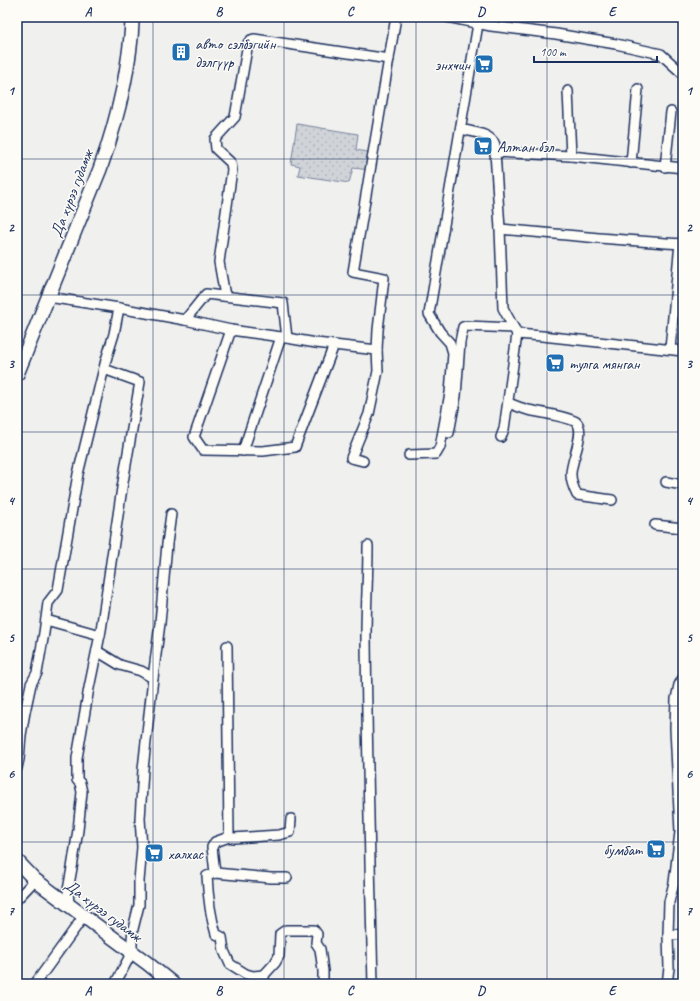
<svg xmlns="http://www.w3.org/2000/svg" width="700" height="1001" viewBox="0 0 700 1001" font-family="Caveat,sans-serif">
  <defs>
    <pattern id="grass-dots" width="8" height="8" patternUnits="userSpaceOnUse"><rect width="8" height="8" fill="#d0d3d8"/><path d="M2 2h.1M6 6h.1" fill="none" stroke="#b2b5bc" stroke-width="1.8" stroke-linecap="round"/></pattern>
  </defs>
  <rect width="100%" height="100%" fill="#f0f0ee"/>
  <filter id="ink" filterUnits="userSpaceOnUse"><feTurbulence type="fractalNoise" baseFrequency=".025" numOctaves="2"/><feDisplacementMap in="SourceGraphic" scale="8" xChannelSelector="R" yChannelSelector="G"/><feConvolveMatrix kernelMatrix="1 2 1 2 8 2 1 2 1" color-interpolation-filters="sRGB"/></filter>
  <g filter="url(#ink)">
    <polygon fill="url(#grass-dots)" stroke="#76819b" points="297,124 358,134 356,150 373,153 370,170 353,168 349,183 298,175 300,166 291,164"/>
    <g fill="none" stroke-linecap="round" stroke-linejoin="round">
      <g stroke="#1b2f5e" stroke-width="12">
        <g id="minor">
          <polyline points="447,17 491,26 556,34 616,44 661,54 683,74"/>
          <polyline points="568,91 571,156"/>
          <path d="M461 129C471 132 491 133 495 145 495 147 495 149 495 152"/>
          <polyline points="631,163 638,89"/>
          <polyline points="665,167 671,112"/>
          <polyline points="500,229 495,152 571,156 683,168"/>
          <polyline points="683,244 666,243 599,238 500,229 503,308 517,334 542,336 683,351"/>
          <polyline points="225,296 219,262 232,170 231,163 216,149 215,139 235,117 248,43 251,40 254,39 389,59"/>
          <polyline points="119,308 185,320 231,330 281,337 316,343 377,350 378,371 369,414 351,458 363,461"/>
          <polyline points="185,320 206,294 283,303 287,338"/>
          <polyline points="231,330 194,437 203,450 263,451 295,447 334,345"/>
          <polyline points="670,349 680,243"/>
          <polyline points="377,350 378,330 384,278 353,272 396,17"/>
          <path d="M508 403C514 405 521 408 528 410 538 412 569 417 576 422 587 431 570 462 571 475 571 482 574 489 577 495L612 500"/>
          <polyline points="449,433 456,396 460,342 463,327 466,326 514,328"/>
          <polyline points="501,437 504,429 512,372 517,334"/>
          <polyline points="243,451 281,337"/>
          <polyline points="409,455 436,454 440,447 450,393 453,353 450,343 440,332 429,314 478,24"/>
          <polyline points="666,482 683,485"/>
          <polyline points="655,525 683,528"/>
          <path d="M368 546C368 576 366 606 366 636 367 752 370 868 373 984"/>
          <polyline points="46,620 100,635"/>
          <path d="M227 646 229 837 215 842 212 847 215 873 207 876C208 896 210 915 216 934L222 937 224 951 230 964 246 974 253 976 264 975V984"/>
          <polyline points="97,651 120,665 141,671 153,678 143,769 140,819 142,847 139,881 139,905 133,929 132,939 132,952 115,984"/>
          <polyline points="153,678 160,623 167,544 171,514"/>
          <polyline points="17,768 19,759 21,735 25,712 31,684 37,673 44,633 48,603 58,590 78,474 106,360 114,334 119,308 48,297"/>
          <polyline points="229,837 233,838 279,835 290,832 291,819"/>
          <polyline points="215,873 271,878 287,878"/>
          <polyline points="17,899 35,880"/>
          <polyline points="69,905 68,890 72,868 78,830 82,792 80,783 77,780 77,758 89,688 101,630 122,488 140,382 104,369"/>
          <polyline points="668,935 669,902 674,883 680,832 675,728 676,699 679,685 683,678"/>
          <polyline points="264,975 275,963 279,956 280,934 286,930 314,930 317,934 316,943 320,949 323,971 323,984"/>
          <polyline points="35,984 84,916"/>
          <polyline points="667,984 669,968 668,935 683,934"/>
        </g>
      </g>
      <g stroke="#1b2f5e" stroke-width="16">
        <g id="secondary">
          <path d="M17 374 100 169C110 141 118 113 124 84 128 62 132 40 132 17"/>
          <polyline points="17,861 35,880 147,963 173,984"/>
        </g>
      </g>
      <use href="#minor" stroke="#fdfcf7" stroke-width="9"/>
      <use href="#secondary" stroke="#fdfcf7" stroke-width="13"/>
    </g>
  </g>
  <path fill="none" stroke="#1b2f5e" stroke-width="1" stroke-opacity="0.55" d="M153 17V984M284 17V984M416 17V984M547 17V984M17 159H683M17 295H683M17 432H683M17 569H683M17 706H683M17 842H683"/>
  <defs>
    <g id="building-square" transform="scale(1)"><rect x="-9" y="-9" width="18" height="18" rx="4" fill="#1f6fb2" stroke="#fdfcf7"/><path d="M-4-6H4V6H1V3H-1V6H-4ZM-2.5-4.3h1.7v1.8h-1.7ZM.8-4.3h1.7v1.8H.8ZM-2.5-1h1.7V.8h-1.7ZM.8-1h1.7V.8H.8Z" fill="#fff"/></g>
    <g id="supermarket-square" transform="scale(1)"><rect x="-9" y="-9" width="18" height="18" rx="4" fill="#1f6fb2" stroke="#fdfcf7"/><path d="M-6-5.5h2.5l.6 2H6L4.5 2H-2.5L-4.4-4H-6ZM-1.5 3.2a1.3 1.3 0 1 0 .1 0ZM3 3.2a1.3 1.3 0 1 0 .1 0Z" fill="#fff"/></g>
  </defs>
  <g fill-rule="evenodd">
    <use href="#building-square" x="181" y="52"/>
    <use href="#supermarket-square" x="484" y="64"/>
    <use href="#supermarket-square" x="483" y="146"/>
    <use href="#supermarket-square" x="555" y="363"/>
    <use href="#supermarket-square" x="656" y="849"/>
    <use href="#supermarket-square" x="154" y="853"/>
  </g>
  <g text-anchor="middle" stroke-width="3" stroke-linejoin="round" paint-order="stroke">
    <g font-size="16" fill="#1b2f5e" stroke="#fdfcf7" text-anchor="start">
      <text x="195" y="49">авто сэлбэгийн<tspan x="195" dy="18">дэлгүүр</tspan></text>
      <text x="470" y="70" text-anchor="end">энхчин</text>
      <text x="497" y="152">Алтан бэл</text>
      <text x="569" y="369">тулга мянган</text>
      <text x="642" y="855" text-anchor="end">бумбат</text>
      <text x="168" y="859">халхас</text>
    </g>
    <g font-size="16" fill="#1b2f5e" stroke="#fdfcf7">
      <text transform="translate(71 193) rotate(-69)" y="6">Да хүрээ гудамж</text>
      <text transform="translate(104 910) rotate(37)" y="6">Да хүрээ гудамж</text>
    </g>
  </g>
  <rect width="700" height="1001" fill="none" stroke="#fdfcf7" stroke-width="44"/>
  <path d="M534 56v6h123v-6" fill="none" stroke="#1b2f5e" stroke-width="2"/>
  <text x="540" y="56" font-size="12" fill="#1b2f5e" stroke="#fdfcf7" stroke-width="3" paint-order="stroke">100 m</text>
  <rect x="22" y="22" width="656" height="957" fill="none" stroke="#1b2f5e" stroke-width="1.5"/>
  <g font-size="13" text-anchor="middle" font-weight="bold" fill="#1b2f5e">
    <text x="88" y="16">A</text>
    <text x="219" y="16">B</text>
    <text x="350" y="16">C</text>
    <text x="481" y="16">D</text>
    <text x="612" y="16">E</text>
    <text x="11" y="95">1</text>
    <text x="689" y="95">1</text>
    <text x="11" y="232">2</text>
    <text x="689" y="232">2</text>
    <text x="11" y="368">3</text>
    <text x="689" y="368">3</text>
    <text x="11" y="505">4</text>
    <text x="689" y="505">4</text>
    <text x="11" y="642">5</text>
    <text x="689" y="642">5</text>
    <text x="11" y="778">6</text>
    <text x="689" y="778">6</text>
    <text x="11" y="915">7</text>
    <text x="689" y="915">7</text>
    <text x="88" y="995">A</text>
    <text x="219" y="995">B</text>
    <text x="350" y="995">C</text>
    <text x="481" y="995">D</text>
    <text x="612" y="995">E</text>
  </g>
</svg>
